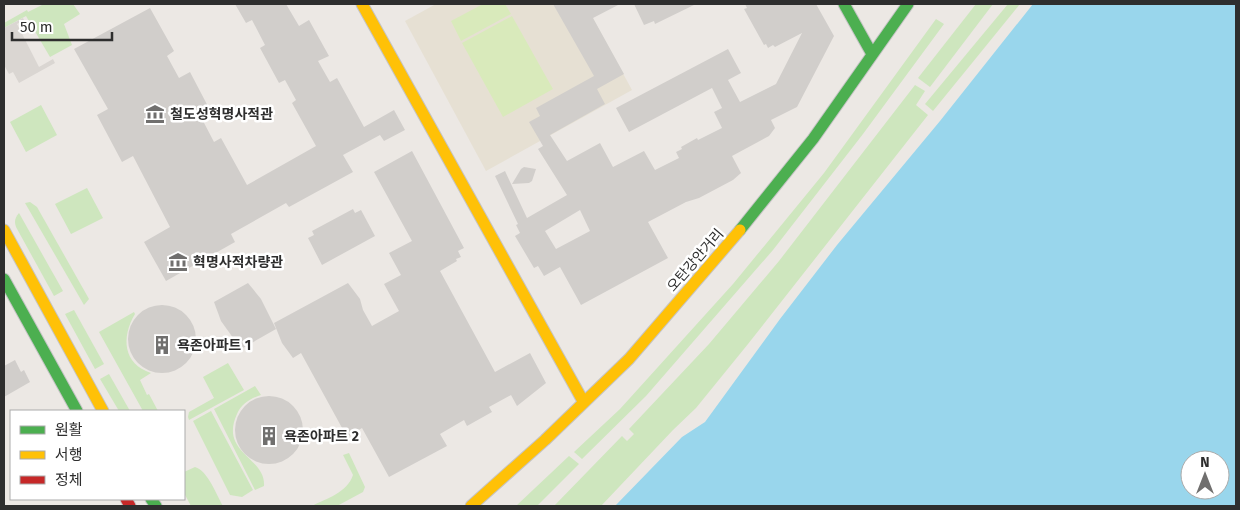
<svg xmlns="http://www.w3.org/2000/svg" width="1240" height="510" viewBox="0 0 1240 510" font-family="'Fira Sans','Noto Sans KR',sans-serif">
  <rect width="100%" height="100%" fill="#ece8e4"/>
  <polygon fill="#e6e0d3" points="436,4 585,4 632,90 486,171 405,21"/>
  <g fill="#cee6be">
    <polygon points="44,4 73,4 80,14 64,24 72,45 50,57 26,16 4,28 4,23 27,10 28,12"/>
    <polygon points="976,4 993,4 930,87 918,78"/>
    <polygon points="1008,4 1020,4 933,111 925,104"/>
    <polygon points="936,19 944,24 863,134 773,250 646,396 582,459 574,452 620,409 733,284 824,173"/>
    <polygon points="915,85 925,91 916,105 928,115 748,344 696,408 673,430 601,506 554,506 622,436 627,441 634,434 629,429 709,344 779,261"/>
    <polygon points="41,105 57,135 26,152 10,122"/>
    <polygon points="87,188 103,218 71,234 55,204"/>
    <polygon points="30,202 37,207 89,299 84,305 25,203"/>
    <path d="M19 213 63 291 54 296 16 227C14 221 15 218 19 213Z"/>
    <polygon points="74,310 104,364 95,369 65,314"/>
    <path d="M134 312 135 314C121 337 123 364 151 373L140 380 147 395 149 394 158 411H143L99 332Z"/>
    <polygon points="228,363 244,390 189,420 188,417 189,412 214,398 203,377"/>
    <polygon points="109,374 130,411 119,411 100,379"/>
    <path d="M255 386 261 395C251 398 241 404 237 414 219 453 266 457 264 486L255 490 214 409Z"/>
    <polygon points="211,411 253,490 242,497 230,495 193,421"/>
    <path d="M349 453 365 487 363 492 337 506H312C327 498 347 493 353 475L343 455Z"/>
    <polygon points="569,456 579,464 537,506 516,506"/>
    <path d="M195 467C208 471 216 494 223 506H191L184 493V472Z"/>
  </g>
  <g fill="#d9eabb">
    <polygon points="483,4 505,4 511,14 461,41 451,21"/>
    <polygon points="512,16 553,89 503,117 462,43"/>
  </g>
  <polygon fill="#dad6d2" points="23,18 24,20 17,24 39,67 53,59 55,63 19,83 13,72 9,74 4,65 4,28"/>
  <path fill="#99d6ec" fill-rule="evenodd" d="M1033 4H1236V506H615L682 437 705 422 780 319 837 245 940 121ZM1190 460H1220V490H1190Z"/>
  <g fill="#d1cecb" fill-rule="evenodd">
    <polygon points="235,4 286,4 299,26 309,20 329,56 318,61 330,82 337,78 364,127 394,110 405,130 384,141 380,135 343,155 353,172 289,207 286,203 231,234 235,242 166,281 144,242 170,227 133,156 122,162 97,115 108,109 74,49 150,8 174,51 167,56 179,78 190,72 212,114 202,119 214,142 221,138 247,185 316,146 292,103 296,100 285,80 279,83 260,48 265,45 252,20 246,23"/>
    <path d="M553 4H620L593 18 624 74 597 89 605 104 550 135 567 161 600 143 613 167 644 151 655 170 679 158 676 152 682 149 681 147 697 138 698 140 722 128 714 112 722 108 712 88 629 132 616 108 728 49 741 73 728 80 740 102 776 84 802 33 775 47 773 45 768 48 766 44 764 45 744 9 747 8 745 4H816L834 36 797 107 771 120 775 128 769 136 732 156 741 173 733 180 699 198 686 202 648 222 668 258 581 305 560 267 544 276 538 266 534 268 515 236 520 233 516 225 518 224 495 176 505 171 527 218 567 195 538 149 543 146 529 122 540 116 536 108 594 76ZM580 210 590 231 556 249 545 231Z"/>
    <polygon points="634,4 696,4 655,24 654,21 644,25"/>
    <polygon points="412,151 464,248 458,251 461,257 456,259 457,261 440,271 495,372 530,353 546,383 517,406 511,395 489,407 492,412 467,426 464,420 440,434 447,446 389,477 362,428 347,437 301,353 293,358 282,343 274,323 348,283 360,299 363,310 372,326 399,311 384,284 401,275 389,253 412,241 374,172"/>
    <polygon points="524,167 536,169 532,181 529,183 512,184 521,169"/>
    <polygon points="353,209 355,213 361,210 375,236 322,265 308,238 314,235 312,231"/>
    <polygon points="248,283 261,299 276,329 241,349 221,321 214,302"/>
    <circle cx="162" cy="339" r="34"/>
    <polygon points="15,360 21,372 24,370 30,382 4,397 4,366"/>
    <circle cx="269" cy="430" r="34"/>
  </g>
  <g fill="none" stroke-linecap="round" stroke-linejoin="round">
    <g stroke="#c5c4c5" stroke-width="13">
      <g id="fast">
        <polyline points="844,4 872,54"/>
        <polyline points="740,230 813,139 908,4"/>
        <polyline points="4,279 77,411"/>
        <polyline points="151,499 156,506"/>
      </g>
    </g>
    <g stroke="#c5c4c5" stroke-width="13">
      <g id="slow">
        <polyline points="362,4 583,401"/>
        <polyline points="4,230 103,411"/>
        <polyline points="471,506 545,440 629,359 740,230"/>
      </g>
    </g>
    <g stroke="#c5c4c5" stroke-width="13">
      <polyline id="jam" points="126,499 130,506"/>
    </g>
    <use href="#fast" stroke="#4caf50" stroke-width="11"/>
    <use href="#slow" stroke="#ffc107" stroke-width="11"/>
    <use href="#jam" stroke="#c62828" stroke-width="11"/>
  </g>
  <defs>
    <g id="museum-bare" transform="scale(1.5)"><path d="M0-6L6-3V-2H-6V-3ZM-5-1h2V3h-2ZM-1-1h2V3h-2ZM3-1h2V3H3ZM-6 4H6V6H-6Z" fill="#706f6e" stroke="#fff" stroke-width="2.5" paint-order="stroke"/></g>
    <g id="building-bare" transform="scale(1.5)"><path d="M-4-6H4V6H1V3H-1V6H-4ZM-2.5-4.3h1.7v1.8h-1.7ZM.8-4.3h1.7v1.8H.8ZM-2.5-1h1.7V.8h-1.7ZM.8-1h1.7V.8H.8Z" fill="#706f6e" stroke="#fff" stroke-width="2.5" paint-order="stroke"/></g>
  </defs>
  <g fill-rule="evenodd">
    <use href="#museum-bare" x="155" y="114"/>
    <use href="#museum-bare" x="178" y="262"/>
    <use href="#building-bare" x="162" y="345"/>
    <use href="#building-bare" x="269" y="436"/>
  </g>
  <g text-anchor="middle" stroke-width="5" stroke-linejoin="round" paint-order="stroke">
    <g font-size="14" font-weight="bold" fill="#2e2e2e" stroke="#fff" text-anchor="start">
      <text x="170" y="119">철도성혁명사적관</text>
      <text x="193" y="267">혁명사적차량관</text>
      <text x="177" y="350">욕존아파트 1</text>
      <text x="284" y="441">욕존아파트 2</text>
    </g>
    <g font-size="14" fill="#2e2e2e" stroke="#fff">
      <text transform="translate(695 260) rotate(-49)" y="5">오탄강안거리</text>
    </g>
  </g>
  <rect width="1240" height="510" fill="none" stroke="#2e2e2e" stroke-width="10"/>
  <rect x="10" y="410" width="175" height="90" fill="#ffffff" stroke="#ababab"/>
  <rect x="20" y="426" width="25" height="8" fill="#4caf50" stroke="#ababab"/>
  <text x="55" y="435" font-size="15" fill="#2e2e2e">원활</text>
  <rect x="20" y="451" width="25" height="8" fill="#ffc107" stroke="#ababab"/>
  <text x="55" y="460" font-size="15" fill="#2e2e2e">서행</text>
  <rect x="20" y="476" width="25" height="8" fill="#c62828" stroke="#ababab"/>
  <text x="55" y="485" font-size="15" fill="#2e2e2e">정체</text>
  <g transform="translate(1205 475)"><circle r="24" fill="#ffffff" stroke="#ababab"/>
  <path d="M0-4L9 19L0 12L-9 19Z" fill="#706f6e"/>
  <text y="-8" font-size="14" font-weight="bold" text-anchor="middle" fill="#2e2e2e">N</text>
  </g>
  <path d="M12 32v8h100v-8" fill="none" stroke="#2e2e2e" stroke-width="2.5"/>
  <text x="20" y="32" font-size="15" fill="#2e2e2e" stroke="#ffffff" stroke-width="4" paint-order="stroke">50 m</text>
</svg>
